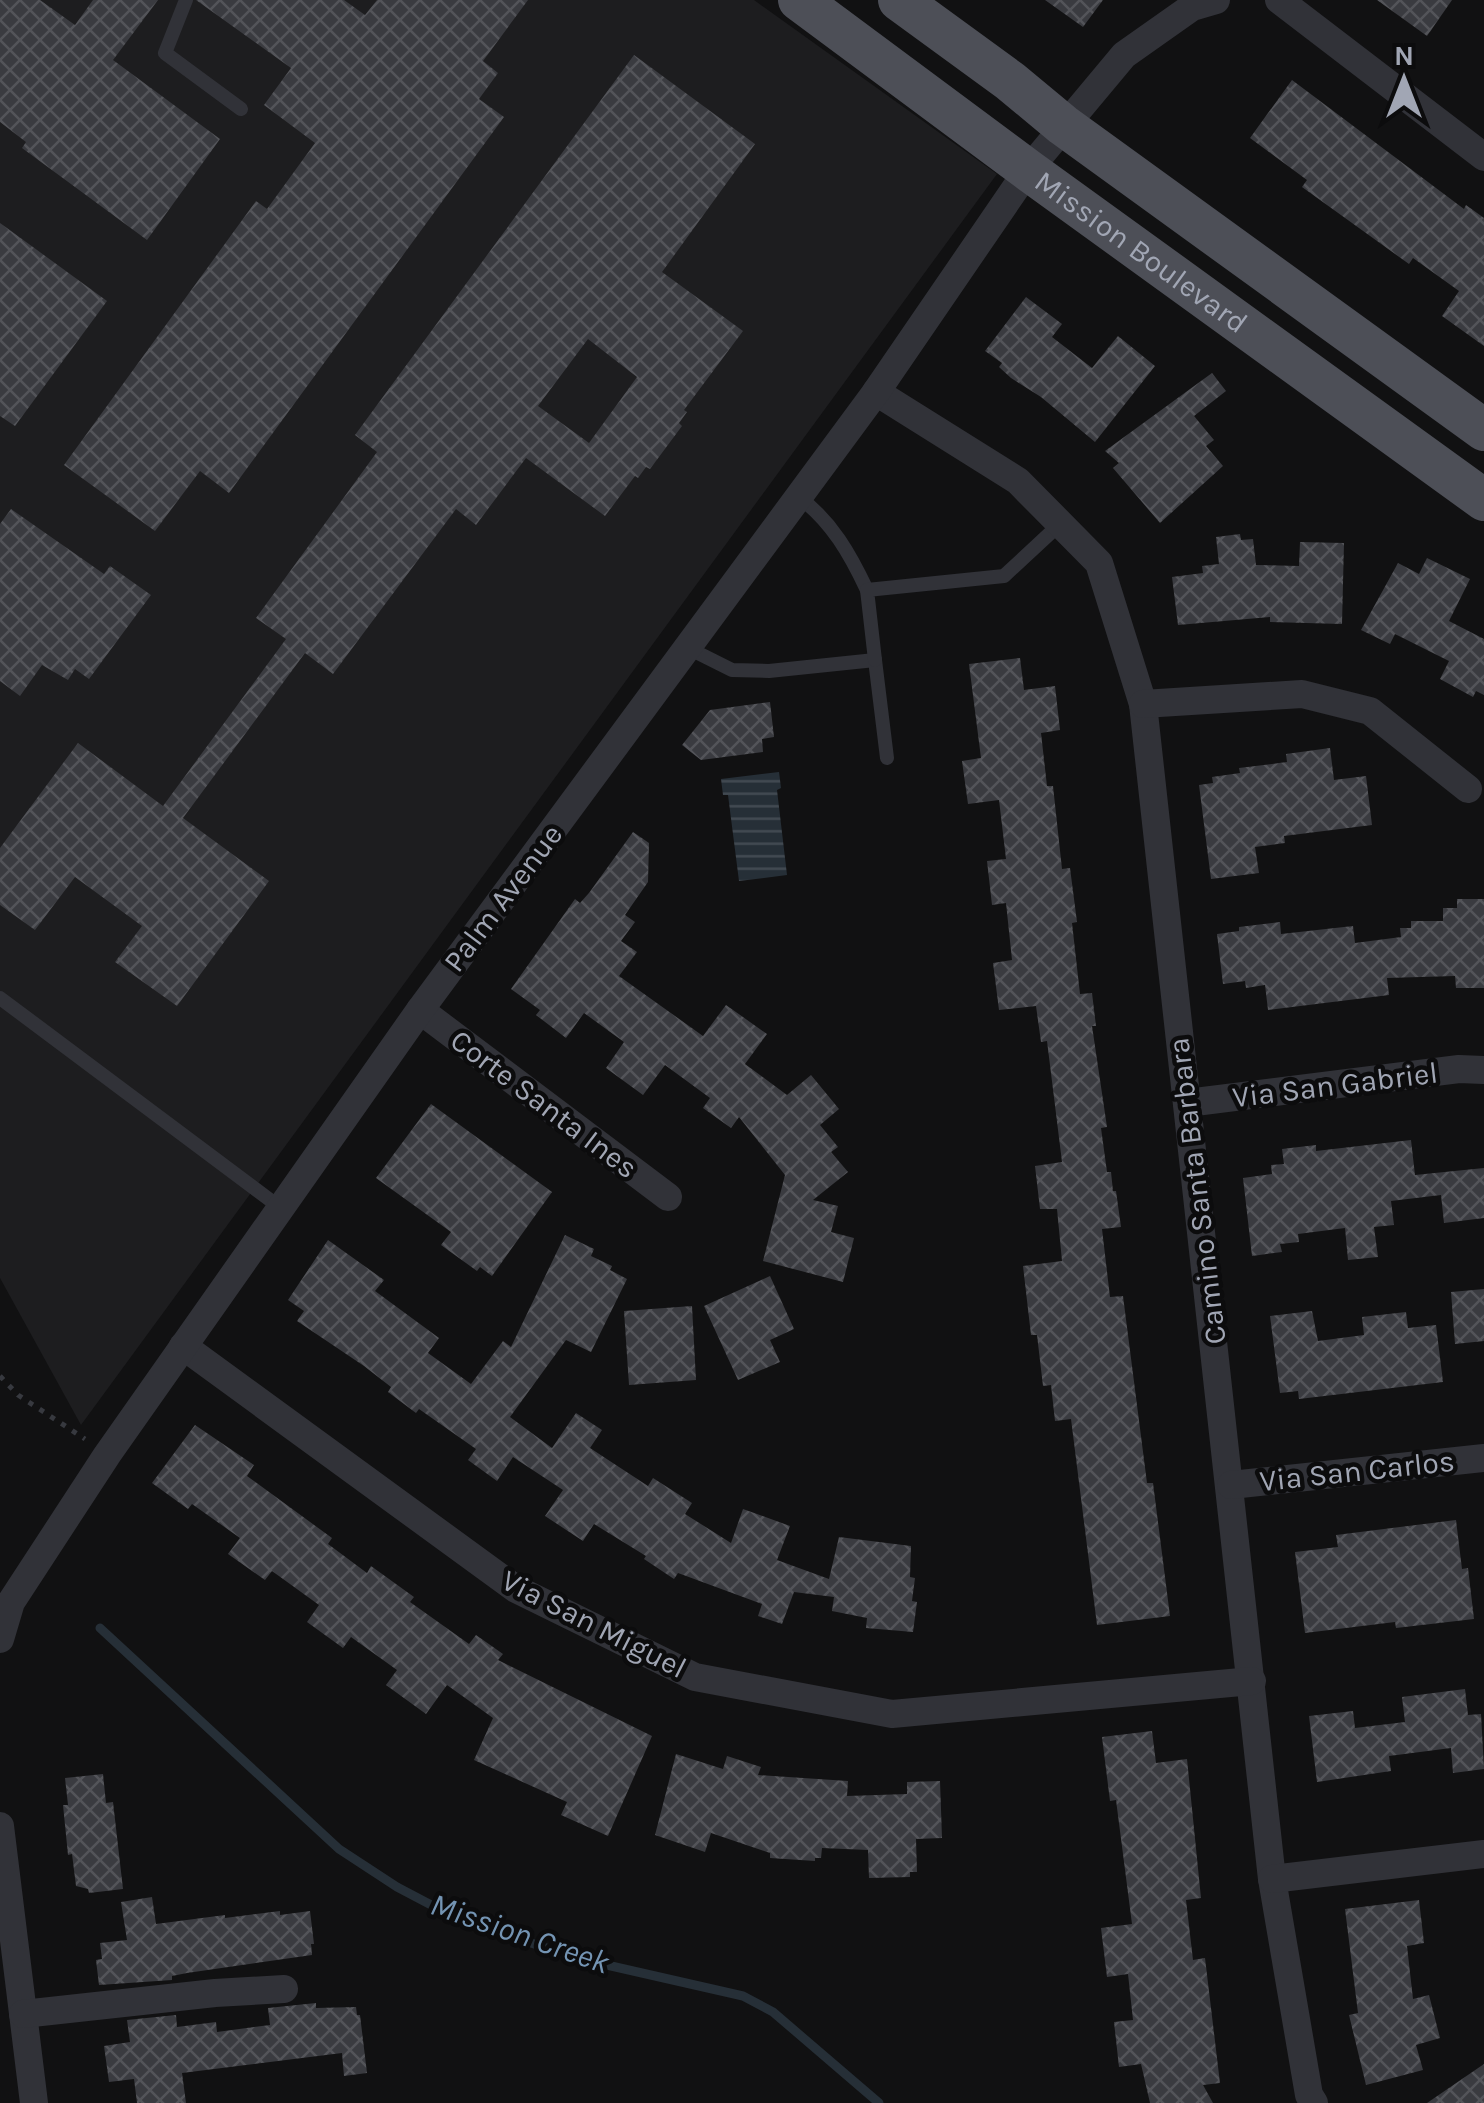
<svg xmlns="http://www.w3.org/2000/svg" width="1484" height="2103" viewBox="0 0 1484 2103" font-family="Karla,sans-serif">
  <defs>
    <pattern id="water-rules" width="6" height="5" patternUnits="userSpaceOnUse" patternTransform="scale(2.5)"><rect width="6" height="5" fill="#262f37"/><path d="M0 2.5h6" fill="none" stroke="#424a52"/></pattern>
    <pattern id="building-cross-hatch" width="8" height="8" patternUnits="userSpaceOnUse" patternTransform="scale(2.5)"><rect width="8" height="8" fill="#3a3b40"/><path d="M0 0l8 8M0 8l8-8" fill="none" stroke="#535459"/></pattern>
  </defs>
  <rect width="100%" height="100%" fill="#111112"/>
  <polygon fill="#1d1d1f" points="0,0 754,0 997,174 81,1425 0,1278"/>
  <polygon fill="url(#water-rules)" points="779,772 781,788 777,790 787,875 739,881 728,795 723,795 721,779"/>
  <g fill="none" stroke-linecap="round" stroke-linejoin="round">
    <polyline stroke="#262f37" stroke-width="9" points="100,1628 339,1849 397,1887 454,1917 576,1958 743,1996 773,2012 879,2103"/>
  </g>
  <g fill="url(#building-cross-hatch)" fill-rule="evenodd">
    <polygon points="0,0 40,0 75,25 93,0 158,0 113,60 220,139 147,240 22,148 26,142 0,122"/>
    <polygon points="196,0 344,0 365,15 377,0 528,0 483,61 498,73 479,99 504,117 229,493 200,471 155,531 64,465 256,201 267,209 315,143 264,105 291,68"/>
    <polygon points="1045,0 1103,0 1083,27"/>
    <polygon points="1377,0 1452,0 1427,36"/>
    <path d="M634 55 755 144 662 272 743 331 684 410 687 412 679 423 682 426 650 469 646 467 638 478 635 476 605 516 526 458 476 525 456 509 333 674 305 653 183 818 269 881 177 1006 115 962 142 926 75 877 35 930 0 905V848L78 743 163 806 286 639 256 618 377 452 355 435ZM588 339 637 377 589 443 538 406Z"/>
    <polygon points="1292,80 1464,209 1466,205 1484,218 1484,346 1442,316 1459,291 1413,258 1409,264 1302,187 1307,180 1250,138"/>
    <polygon points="0,223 107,301 15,426 0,416"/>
    <polygon points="1026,297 1062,324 1052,337 1092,368 1118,336 1155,366 1095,442 1041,397 1011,378 999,367 1002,363 985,351"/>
    <polygon points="1212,373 1226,391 1194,416 1214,440 1206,446 1223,466 1160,523 1113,468 1119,463 1105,451"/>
    <polygon points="11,509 104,574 110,566 151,595 89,679 75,669 68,680 42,665 20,696 0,681 0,524"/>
    <polygon points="1240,534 1241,540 1253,539 1256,565 1299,566 1300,542 1344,543 1342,624 1270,622 1270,617 1178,625 1172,577 1203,573 1202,566 1219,564 1216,537"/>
    <polygon points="1427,558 1470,579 1449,621 1484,639 1484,695 1476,691 1473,697 1440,679 1449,661 1395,634 1390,644 1361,630 1398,563 1419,574"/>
    <polygon points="1020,658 1024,690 1055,686 1060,730 1041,733 1047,786 1053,786 1062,869 1070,868 1077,922 1072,923 1080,994 1092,993 1096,1026 1092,1026 1107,1127 1101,1128 1107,1172 1111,1172 1113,1191 1116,1191 1121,1227 1102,1229 1110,1297 1123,1296 1147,1483 1153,1483 1170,1616 1097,1625 1071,1419 1055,1421 1051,1385 1043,1386 1037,1335 1031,1335 1023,1266 1062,1261 1057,1209 1040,1209 1035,1166 1062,1162 1047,1041 1041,1042 1036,1006 999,1010 993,963 1012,960 1006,903 992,905 987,861 1006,859 999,800 968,804 962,761 981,758 969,664"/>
    <polygon points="770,702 774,737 762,739 763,752 701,760 682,745 710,710"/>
    <polygon points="1330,748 1334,780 1366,776 1372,825 1284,836 1285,843 1255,847 1259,873 1211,879 1199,785 1213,783 1212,777 1240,773 1239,768 1287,762 1286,754"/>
    <polygon points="633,832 649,843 648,882 625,915 635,922 621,941 637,952 619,976 703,1036 726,1005 767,1034 745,1064 787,1095 811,1075 839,1109 820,1125 838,1147 831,1152 848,1172 813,1200 838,1206 831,1232 854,1238 843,1282 763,1261 785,1175 739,1117 731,1128 703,1108 710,1098 665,1065 643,1095 606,1068 624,1042 584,1013 566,1038 536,1015 540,1010 511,989 575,899 580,903 589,893"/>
    <polygon points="1457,899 1484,899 1484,988 1456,988 1455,976 1387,978 1389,995 1268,1010 1265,985 1246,988 1245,981 1223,984 1217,934 1239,931 1239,927 1280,922 1281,934 1353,926 1355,943 1401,937 1400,928 1411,928 1411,921 1443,921 1443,908 1457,908"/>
    <polygon points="431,1104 552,1192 492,1276 480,1267 477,1271 441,1245 451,1232 376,1178"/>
    <polygon points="1411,1140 1415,1175 1484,1168 1484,1218 1444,1223 1441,1195 1391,1201 1394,1225 1374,1227 1378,1257 1348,1260 1345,1228 1298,1234 1299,1242 1280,1244 1282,1252 1252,1256 1243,1178 1272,1174 1271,1165 1284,1164 1282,1149 1316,1145 1316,1151"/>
    <polygon points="565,1235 594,1249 591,1256 612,1266 610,1270 627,1279 591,1352 566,1340 510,1417 552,1448 576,1413 602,1430 590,1448 648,1486 653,1478 692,1503 685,1514 731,1543 743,1509 790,1526 777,1560 829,1579 839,1537 911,1546 910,1577 915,1578 912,1601 917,1602 913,1632 866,1628 867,1618 832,1611 834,1597 794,1592 782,1624 758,1616 762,1604 678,1573 674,1579 644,1559 646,1556 594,1524 583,1541 545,1516 563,1490 513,1457 497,1481 468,1460 476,1449 419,1409 416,1413 388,1392 391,1387 364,1366 297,1321 304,1311 288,1300 328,1240 384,1280 375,1291 439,1338 428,1353 471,1384 503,1341 511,1347"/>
    <polygon points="770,1276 794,1329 770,1340 780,1362 738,1380 704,1306"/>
    <polygon points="1484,1289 1484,1341 1455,1344 1451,1292"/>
    <polygon points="692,1306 696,1380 629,1385 624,1311"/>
    <polygon points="1312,1311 1318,1341 1364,1335 1362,1317 1406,1312 1408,1328 1436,1325 1443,1382 1299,1399 1298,1391 1280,1393 1270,1316"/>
    <polygon points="195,1425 254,1465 247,1476 332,1538 328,1544 367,1573 371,1566 414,1597 410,1602 469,1644 476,1635 503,1654 498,1660 652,1736 608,1836 561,1815 567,1802 474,1760 493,1718 447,1685 426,1714 386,1685 397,1670 351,1637 343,1648 307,1622 319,1605 272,1571 265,1580 228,1554 240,1538 192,1504 188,1509 152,1483"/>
    <polygon points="1456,1520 1462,1569 1468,1568 1474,1619 1396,1628 1395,1622 1305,1633 1295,1552 1338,1547 1336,1535"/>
    <polygon points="1465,1689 1468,1715 1481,1714 1484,1769 1453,1773 1451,1748 1389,1756 1391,1771 1317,1782 1309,1716 1353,1711 1355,1728 1405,1722 1402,1697"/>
    <polygon points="1152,1731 1156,1763 1187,1759 1201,1898 1186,1900 1193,1960 1205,1958 1220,2083 1203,2085 1213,2103 1150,2103 1141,2064 1119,2067 1114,2022 1133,2020 1128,1974 1107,1977 1101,1928 1132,1924 1116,1800 1110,1801 1102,1737"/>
    <polygon points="676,1754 723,1769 727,1756 761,1767 758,1775 848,1781 847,1796 907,1794 907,1782 940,1781 942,1838 916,1839 917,1872 910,1872 910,1877 869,1878 868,1850 822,1848 821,1858 815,1858 815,1861 770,1858 770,1853 711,1833 705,1852 655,1835"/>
    <polygon points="103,1774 106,1803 113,1802 123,1889 89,1893 88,1889 76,1886 72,1854 68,1855 63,1805 68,1805 65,1778"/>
    <polygon points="152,1897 156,1924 225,1915 225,1918 280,1911 280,1915 310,1911 314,1944 311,1944 312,1955 187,1973 172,1976 172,1980 99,1985 96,1960 102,1959 100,1943 127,1940 121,1902"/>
    <polygon points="1419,1900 1424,1943 1407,1946 1413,1999 1429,1995 1440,2038 1416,2045 1423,2070 1366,2085 1349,2015 1358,2013 1345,1909"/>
    <polygon points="316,2003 316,2008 356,2007 357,2015 360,2015 367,2073 344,2076 342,2053 182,2073 186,2103 137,2103 134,2079 109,2082 104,2046 130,2042 127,2020 176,2015 177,2027 216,2022 217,2032 270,2025 268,2008"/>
    <polygon points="1484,2064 1484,2103 1427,2103"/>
  </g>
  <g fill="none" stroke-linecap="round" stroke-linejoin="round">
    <polyline stroke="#37393f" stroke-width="5" stroke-dasharray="5 8" stroke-linecap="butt" points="0,1376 18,1395 85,1439"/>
    <g stroke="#313238" stroke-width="14">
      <polyline points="186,0 165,53 241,109"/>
      <path d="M799 497C832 522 850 554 867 590"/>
      <polyline points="688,648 732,670 769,671 875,660 887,758"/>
      <polyline points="875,660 867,590 1004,576 1060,524"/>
      <polyline points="0,998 282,1209"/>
    </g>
    <g stroke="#313238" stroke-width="28">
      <polyline points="1279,0 1484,157"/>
      <polyline points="876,392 1018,481 1099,563 1143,704 1272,1879 1309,2095 1314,2103"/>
      <polyline points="1143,704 1302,694 1370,711 1468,789"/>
      <polyline points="420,1010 668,1197"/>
      <polyline points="1187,1103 1459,1069 1484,1070"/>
      <polyline points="183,1346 516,1589 695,1677 892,1714 1252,1681"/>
      <polyline points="1231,1485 1484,1458"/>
      <polyline points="0,1639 11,1602 107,1455 420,1010 876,392 1028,170 1124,55 1192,7 1216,0"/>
      <polyline points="0,1826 34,2103"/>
      <polyline points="1272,1879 1484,1854"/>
      <polyline points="23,2014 215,1993 284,1989"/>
    </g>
    <g stroke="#4d4f57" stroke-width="42">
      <path id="s1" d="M799 0 1028 170 1484 500"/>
      <polyline points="899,0 1010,81 1063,125 1484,430"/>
    </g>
  </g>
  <g text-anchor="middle" stroke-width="9" stroke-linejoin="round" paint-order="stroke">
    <g font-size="30" fill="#a1a6b4" stroke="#0c0c0d">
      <text dy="10" stroke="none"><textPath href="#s1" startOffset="425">Mission Boulevard</textPath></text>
      <text transform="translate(503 898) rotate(-53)" y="10">Palm Avenue</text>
      <text transform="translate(1335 1085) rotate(-7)" y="10">Via San Gabriel</text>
      <text transform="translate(544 1104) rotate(37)" y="10">Corte Santa Ines</text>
      <text transform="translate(1197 1191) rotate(-97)" y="10">Camino Santa Barbara</text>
      <text transform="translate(1357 1471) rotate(-6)" y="10">Via San Carlos</text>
      <text transform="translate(594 1624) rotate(27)" y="10">Via San Miguel</text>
    </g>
    <g font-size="32" font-style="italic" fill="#7494b3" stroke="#0c0c0d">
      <text transform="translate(520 1933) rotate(19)" y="11">Mission Creek</text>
    </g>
  </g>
  <g transform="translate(1404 80)" stroke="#0c0c0d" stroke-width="8" paint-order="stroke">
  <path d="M0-8L18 38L0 25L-18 38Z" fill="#a1a6b4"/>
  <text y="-15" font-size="28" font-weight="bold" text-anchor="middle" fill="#a1a6b4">N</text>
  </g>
</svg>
